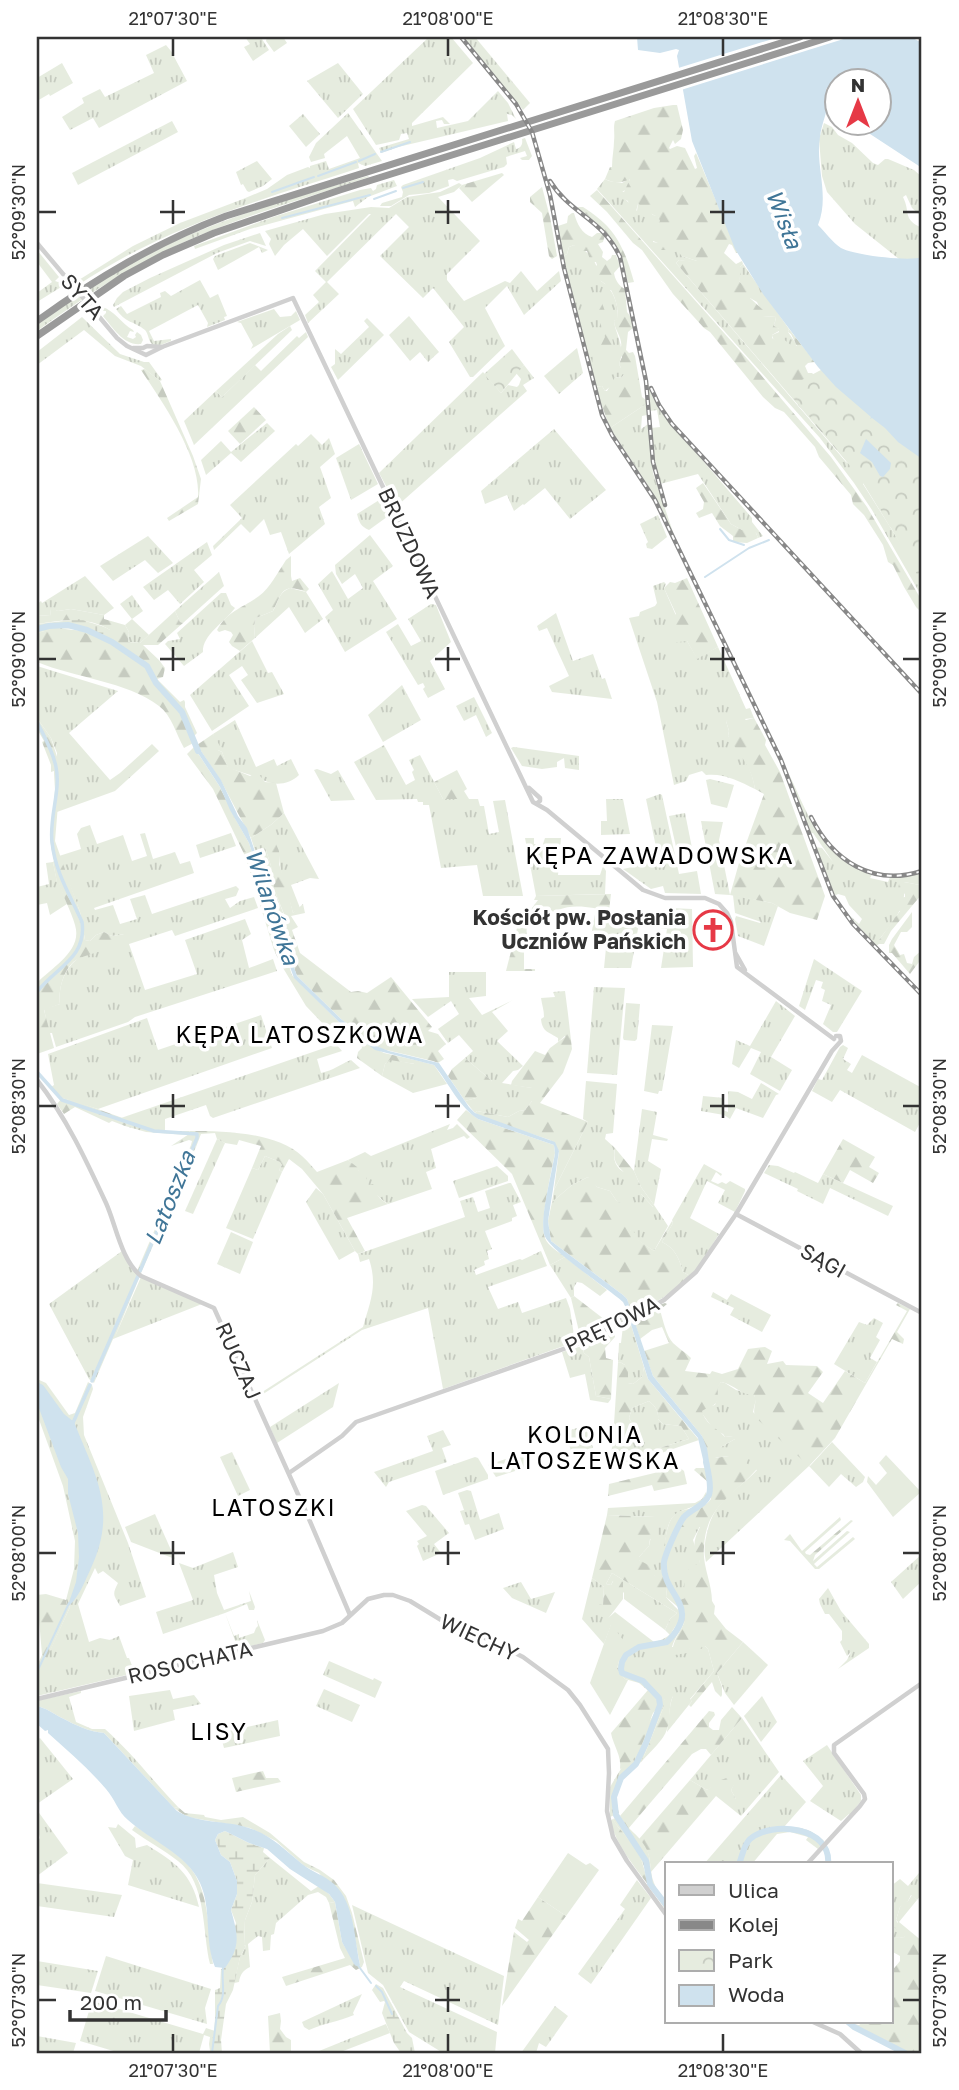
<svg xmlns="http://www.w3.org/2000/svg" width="959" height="2090" viewBox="0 0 959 2090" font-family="'Golos Text',sans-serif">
  <defs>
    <pattern id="grass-tufts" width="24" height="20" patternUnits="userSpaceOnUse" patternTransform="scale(1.75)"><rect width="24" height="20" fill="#e6ecdf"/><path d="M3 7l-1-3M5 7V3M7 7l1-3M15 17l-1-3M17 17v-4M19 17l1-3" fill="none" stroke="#c6cbc0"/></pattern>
    <pattern id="forest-firs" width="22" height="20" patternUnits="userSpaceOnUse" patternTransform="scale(1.75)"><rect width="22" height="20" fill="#e6ecdf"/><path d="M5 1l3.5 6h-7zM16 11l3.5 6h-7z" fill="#c6cbc0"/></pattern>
    <pattern id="wetland-marsh" width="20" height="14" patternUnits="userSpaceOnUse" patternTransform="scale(1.75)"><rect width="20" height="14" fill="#e6ecdf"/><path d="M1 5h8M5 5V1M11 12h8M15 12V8" fill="none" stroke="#c6cbc0"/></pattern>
    <pattern id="park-crowns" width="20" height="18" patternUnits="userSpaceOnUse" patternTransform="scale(1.75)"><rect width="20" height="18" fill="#e6ecdf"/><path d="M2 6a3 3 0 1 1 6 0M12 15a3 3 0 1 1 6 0" fill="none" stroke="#c6cbc0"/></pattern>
  </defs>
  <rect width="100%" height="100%" fill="#fff"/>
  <g fill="url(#grass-tufts)">
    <polygon points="245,37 283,37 287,43 274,52 266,41 267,37 262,39 269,50 253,61 244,47 250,44"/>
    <polygon points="429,37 451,37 473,63 412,123 412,126 443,117 450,124 444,124 442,120 436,121 437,128 468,121 498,91 508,103 516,119 512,115 507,114 508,121 398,147 381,153 379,148 409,139 407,133 401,134 399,140 376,145 353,109"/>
    <polygon points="463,37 475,37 530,103 523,110"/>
    <polygon points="166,45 171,51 187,81 99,128 93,118 70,130 62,117 84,103 82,98 100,89 105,97 154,73 146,55"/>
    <polygon points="62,63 73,83 50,96 49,94 37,101 37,78"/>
    <polygon points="338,63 363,94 338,118 307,81"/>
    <path d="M348 113 382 161 365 166 358 163 359 168 350 171C256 201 160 229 77 286L74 283 133 246 180 223 243 199 267 189 287 175 308 167 310 168V166L326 161 329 169 360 158 347 136 324 154 325 158 311 162 309 157 316 143Z"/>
    <polygon points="303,114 320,134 306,147 289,126"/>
    <polygon points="172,121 178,132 78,185 72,173"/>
    <path d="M824 123 832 127 838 135 852 143 873 163 878 165 885 159H888L914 170 922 177V217L912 208 906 195 903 197C911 213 902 219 922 228V257L916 260 899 259 855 224 827 192 822 176 819 139Z"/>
    <path d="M525 138 532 156 529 160H522L520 158 527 156 525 151 506 157 507 164 504 167 457 181 453 179 448 180 449 186 429 193 409 195 391 206H380L382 203 402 197 403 192 401 187 403 185 480 158 514 142 516 149C521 148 523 144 522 139Z"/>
    <polygon points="257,161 272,179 263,186 249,192 247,191 243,184 241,185 236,172"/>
    <path d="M368 176 369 177C307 198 242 216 182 243 130 266 83 298 37 331V324C76 297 116 268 160 248 227 216 297 196 368 176Z"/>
    <polygon points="630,178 627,189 622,192 623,197 637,211 638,203 640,203 653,215 658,216 660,221 654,232 653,242 678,246 682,256 697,261 697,263 679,260 676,263 846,462 867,472 863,484 916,568 922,584 922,597 872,510 854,483 820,438 597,189 605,179 609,181 622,183"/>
    <polygon points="394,180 397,186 368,197 355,207 353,201 250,229 195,249 194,246 276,216 360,190 371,188 373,191 376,189 377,185"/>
    <polygon points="459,183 462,185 454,192 438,197 480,241 447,274 447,280 464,301 505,281 510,283 521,271 537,291 559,271 561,281 524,315 507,286 485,308 505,346 473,377 470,377 449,342 464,327 433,288 423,298 380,256 409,227 396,214 327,282 339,294 308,323 305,315 319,302 313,295 326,282 315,271 371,214 369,214 327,256 303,229 284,245 275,256 269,244 271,239 265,231 325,214 371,207 389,208 407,197 440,192"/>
    <polygon points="260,233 266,246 250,241 217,253 114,307 113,305 117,298 123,292 150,278 224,245"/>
    <polygon points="250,243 268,250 262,253 259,247 218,270 213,259 215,256"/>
    <path d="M574 245C593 253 596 262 601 281 614 290 618 303 618 319L614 321C616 336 626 348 619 364L621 368H625L624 375 621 378 616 377 611 386 605 391 602 386 595 387 563 256 567 254 569 247Z"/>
    <polygon points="37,250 59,277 55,281 58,282 63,281 66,284 37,302 37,293 52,282 37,262"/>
    <path d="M743 264 789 329 788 332 797 345 794 347C786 344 773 344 772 335L779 332V329L774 327 776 317 763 316 757 302 750 298V294L739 281 740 267Z"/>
    <path d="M200 280 210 298 218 294 227 316 224 317 225 320 207 327 208 323 198 305 149 331 154 341 171 339V341C167 342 159 347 154 345 148 343 149 334 145 330 134 321 125 323 116 309L121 306 127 314 161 297 160 293 165 291 171 296Z"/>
    <path d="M102 307C114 310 121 323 133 330L134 332 130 331 127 337 133 339 136 337 135 335 137 332 141 335 143 340 141 344C124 346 113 328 103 316L106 313V311H99L96 308Z"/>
    <polygon points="274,309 280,317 291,316 296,311 300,320 251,349 253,345 241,323 237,322"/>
    <polygon points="409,316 439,352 428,362 420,352 410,361 389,335"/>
    <polygon points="82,317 120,354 144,362 149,362 162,380 160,381 141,366 115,356 84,330 37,365 37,352"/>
    <polygon points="367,318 384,335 338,380 331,367 335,364 335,349 341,354 369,327 364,321"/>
    <polygon points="306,332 308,337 194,445 184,421 216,391 222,397 255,365 261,371 297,336 299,338"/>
    <polygon points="577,348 583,373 559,394 544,376"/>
    <polygon points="524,365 534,378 523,385 527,391 397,506 379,473 483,372 501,393 508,385 517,387 519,385 521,379 516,373"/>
    <polygon points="647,380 652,396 662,413 752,518 752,522 763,536 758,538 756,533 742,530 731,524 698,474 660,484 654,459 651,428 660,427 657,410 650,411"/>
    <polygon points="646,404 647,415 642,416 641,429 648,424 653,473 673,532 671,532 647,484 610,428"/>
    <polygon points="267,423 275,431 241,462 231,453 206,475 201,460 221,441 231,452"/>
    <polygon points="554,429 606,490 570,519 545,488 524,505 523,504 514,511 507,495 485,504 481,491"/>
    <polygon points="311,434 322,445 329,438 335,454 320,467 331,498 319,507 325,524 289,554 281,532 270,535 264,519 250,533 241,524 214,550 213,546 242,518 230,505 296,444 298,446"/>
    <polygon points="359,444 378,484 351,500 336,458"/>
    <path d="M384 497 393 512 391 514 369 530C361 527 359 522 357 514Z"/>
    <polygon points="658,515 667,537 652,549 647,548 646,544 648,542 640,524"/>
    <polygon points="370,535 393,566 373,581 397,619 345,652 325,617 333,610 318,584 332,571 348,599 363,588 355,574 342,584 336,574 335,565"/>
    <polygon points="148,536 173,563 158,573 145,560 113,581 100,566"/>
    <polygon points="207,542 212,555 194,570 204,582 180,604 168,590 154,600 143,587"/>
    <polygon points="219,572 224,586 183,623 180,622 175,611"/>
    <polygon points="85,576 114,608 104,615 71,609 58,611 51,609 50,616 37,615 37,604 41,601 42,603"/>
    <path d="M664 582 666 584 664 588 687 641 697 658 718 647 746 709 750 708 754 718 726 721 729 731 728 736C741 752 752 768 755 789 739 781 724 773 706 775L702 771 689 775 686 781 674 785 657 702 629 618 639 616 640 612 655 606 657 603 653 586Z"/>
    <path d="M290 588 306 592 323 619 305 633 289 607 255 638 254 626 256 618 273 611C279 601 278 593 290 588Z"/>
    <path d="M221 593H226L231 605 235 608C225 622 202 635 203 652L184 666 165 644 168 641 180 639 177 633Z"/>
    <polygon points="132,595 143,611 132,619 149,635 140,643 128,642 129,632 125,625 132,619 120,604"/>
    <polygon points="431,604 436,605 451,642 430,661 445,689 428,698 423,689 425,687 423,683 418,685 386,632 398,624 411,646 421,641 408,619"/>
    <polygon points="556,613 573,661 593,654 602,679 605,678 612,699 552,692 549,686 569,676 547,628 539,631 537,626"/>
    <polygon points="252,641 268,673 272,672 284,694 257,703 241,680 248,675 242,666 229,675 249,706 212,731 190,695"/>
    <polygon points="37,666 118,691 69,733 110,780 120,773 152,744 159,751 115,791 57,812 57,753 51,738 37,718"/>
    <polygon points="402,685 421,720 383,742 368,715"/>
    <polygon points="474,697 492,733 486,737 476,715 464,721 456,706"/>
    <path d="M235 720 256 767 274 759 277 766 291 759 299 775C289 785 272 787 260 778L228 768 222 752 218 750 213 734Z"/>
    <polygon points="384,745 406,785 415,780 412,772 414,770 409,760 420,755 443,799 478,799 480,806 484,806 489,834 499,832 493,801 505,800 523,896 483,896 477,865 441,868 429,805 423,805 423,802 418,802 417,799 376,800 354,762"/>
    <polygon points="514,747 579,756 579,770 565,768 564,758 557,762 557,767 542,769 522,766 511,748"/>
    <polygon points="317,769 331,774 338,770 355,800 331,801 314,770"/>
    <path d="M788 772C809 816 821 858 872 875L870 878 888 882 890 877H905L922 873V882L920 885 904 882C907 908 894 920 879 940V944L876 946 845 911 859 924 862 919 849 905 845 896 838 894 834 896 815 847 822 848 833 862 813 833H810Z"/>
    <polygon points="710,779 734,785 727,808 711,804 706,780"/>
    <polygon points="660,794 662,795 679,874 697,871 701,894 665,893 663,886 651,889 623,869 637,866 634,851 656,847 646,799"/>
    <polygon points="606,799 623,799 630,834 601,835 601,821 607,821"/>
    <path d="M284 813 319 879 310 878 291 885 300 908 293 913C288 892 278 872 279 851L265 847 271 866 274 889 286 920 279 925 251 838 272 824Z"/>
    <polygon points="685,813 692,848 677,851 669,816"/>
    <polygon points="701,821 723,822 719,840 730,895 715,894"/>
    <path d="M90 825 97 844 123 835 132 861 147 856 140 834 145 833 153 859 175 852 180 864 190 861 194 873 94 908 95 910 113 905 120 924 137 919 130 899 145 895 152 914 236 886 239 889 236 896 225 899 230 908 240 901 254 897 258 908 175 936 172 930 129 944 145 990 197 974 185 940 245 919 251 934 242 940 249 968 273 959 277 971 135 1017 128 1022 56 1047 52 1033H49L44 1009 60 1004C58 989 63 971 76 960 86 951 112 941 125 934L112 936 104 932 96 935 90 941 85 940 80 912 59 856 81 849 77 834 81 828Z"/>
    <polygon points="231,833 236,846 200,858 196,845"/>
    <polygon points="525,838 534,838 534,844 543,844 545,838 561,838 558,875 600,875 603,866 606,871 605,894 536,896"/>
    <polygon points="53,862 57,882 59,882 67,904 50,915 47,903 37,905 37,887 49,884 46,863"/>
    <polygon points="733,895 772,903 778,906 764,946 738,936 735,919 736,916 760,923 761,922 735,913"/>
    <polygon points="670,908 692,909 693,967 661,968 667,929 641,925 645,915 669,911"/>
    <polygon points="596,909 641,912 631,968 604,968 607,938 591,936"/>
    <polygon points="814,959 862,991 837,1032 833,1032 823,1024 831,1005 822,1001 825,990 821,988 823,982 816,980 805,1010 799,1006"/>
    <polygon points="449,972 486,972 486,996 469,998 482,1015 513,1000 492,1012 508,1031 497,1041 523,1066 518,1070 513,1071 502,1083 532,1088 532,1101 525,1110 519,1111 508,1117 477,1111 475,1113 465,1101 476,1098 492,1081 465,1058 473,1051 459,1035 448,1043 438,1029 459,1014 451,1001 428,1017 412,999 449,997"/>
    <polygon points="594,987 625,988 617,1075 587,1073"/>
    <path d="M565 991 568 1014H564L566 1035 558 1042V1038C549 1032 542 1032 541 1019L544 1017C544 1010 542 1005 541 998L555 997 553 992Z"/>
    <polygon points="776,1001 795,1016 771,1057 792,1070 780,1091 750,1074 761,1052 751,1048 739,1068 732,1064 736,1040 750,1046"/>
    <polygon points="626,1003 640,1004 637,1039 635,1041 624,1040 623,1038"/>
    <polygon points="261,1015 272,1048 98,1109 62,1098 55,1093 51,1087 54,1085 48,1054 147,1018 158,1050"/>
    <polygon points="652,1025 673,1026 662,1091 659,1091 658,1094 644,1091"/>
    <path d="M336 1044 342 1051 317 1059 321 1073C334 1070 339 1065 351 1060L360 1068 213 1118 210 1116 206 1105 165 1119V1131H190L187 1135 146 1132 125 1126 130 1122 121 1118Z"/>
    <polygon points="843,1045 848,1048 843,1059 851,1064 847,1070 852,1073 862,1055 922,1088 922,1119 915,1132 840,1090 832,1102 812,1091 818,1079 822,1080 840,1047"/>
    <polygon points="390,1059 414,1064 415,1060 434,1065 447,1084 413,1093 382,1076 385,1064"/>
    <path d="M586 1081 617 1084 613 1133 606 1134 605 1139 615 1148C612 1159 616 1169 626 1173L630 1182 653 1207 654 1205 641 1187 634 1171 642 1109 657 1112 653 1135 668 1139 667 1141 652 1139 648 1161 661 1169 654 1205 668 1226 654 1251 636 1239 630 1230 622 1205 616 1200 610 1191 597 1187 588 1177 572 1185 552 1202 554 1190 588 1122 583 1119Z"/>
    <polygon points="761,1083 779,1094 776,1095 763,1118 736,1108 730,1119 724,1115 701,1111 703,1096 724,1098 723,1110 728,1112 728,1091 738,1092 752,1099"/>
    <path d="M450 1124 447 1130 453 1128 457 1124 470 1137 467 1139 464 1136 431 1149 436 1168 426 1172 432 1189 388 1204C370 1193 364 1172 348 1160L365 1152 371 1156Z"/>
    <polygon points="217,1139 225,1143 193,1214 185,1211"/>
    <polygon points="191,1145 196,1147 141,1273 137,1271"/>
    <polygon points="265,1156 280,1162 282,1165 279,1170 282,1172 253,1239 226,1228 252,1168 258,1170"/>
    <path d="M704 1164 722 1174 721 1176 716 1172 711 1181 718 1184 722 1182 726 1184 730 1181 745 1189V1191L735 1212 718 1203 725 1190 707 1181 690 1218 719 1234 696 1271 690 1276 683 1272C679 1258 675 1248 662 1242L673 1223 672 1220Z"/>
    <polygon points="769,1165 778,1166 794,1173 795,1172 818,1183 823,1174 893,1206 888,1216 830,1188 823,1204 797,1191 798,1189 764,1173"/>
    <polygon points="497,1166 508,1176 508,1181 459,1198 453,1181"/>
    <path d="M509 1183H511L521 1202 513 1205 517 1216 512 1218V1221L485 1231 492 1249 487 1251 489 1259 484 1261 485 1265 474 1270 476 1275 520 1259 522 1260 541 1251 547 1266 488 1287 498 1309 518 1302 522 1313 566 1298 570 1309 575 1342 443 1389 428 1308 362 1330 257 1398 256 1396 363 1327C370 1302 378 1286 369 1259L360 1262 358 1254 465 1217 460 1201 473 1197 478 1212 490 1208 485 1191Z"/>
    <polygon points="316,1188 323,1194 355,1251 339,1260 306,1202"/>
    <polygon points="231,1232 253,1242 240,1274 217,1264"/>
    <polygon points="122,1251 130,1266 140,1276 114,1339 141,1277 202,1304 113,1339 94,1383 89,1379 49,1304"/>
    <polygon points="565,1257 607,1290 600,1296 582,1283 577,1282 574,1287 574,1296 571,1298 550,1265"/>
    <polygon points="713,1292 727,1300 731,1294 771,1315 762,1332 730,1315 734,1308 711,1297"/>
    <polygon points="628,1315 644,1367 642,1377 633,1384 628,1383 625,1365 620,1362 618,1363 619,1343 621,1343 623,1326 619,1327 620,1320"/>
    <polygon points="874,1318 883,1323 876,1337 880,1340 870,1358 877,1362 865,1383 834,1364 859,1322 867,1325"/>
    <polygon points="582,1346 584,1353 589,1357 596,1396 611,1399 608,1403 590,1400 585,1374 570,1378 562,1352"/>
    <path d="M37 1379 46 1383 69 1415 75 1413 88 1382 92 1385 93 1389 83 1417 84 1435 128 1543 146 1597 120 1606C115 1596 111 1596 118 1583L103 1571 98 1574 95 1568 78 1604 89 1642 100 1638 110 1640 119 1636 127 1658H129L135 1673 37 1696V1666L42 1655 47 1657 70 1607 67 1605 66 1600 74 1569 75 1541 63 1486 37 1414Z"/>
    <path d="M721 1382 725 1383 736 1390 754 1395 756 1399 753 1412 810 1466 832 1442 865 1477 863 1482 856 1487 841 1474 829 1487 809 1466 706 1562C703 1549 705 1541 708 1529 715 1500 737 1491 757 1470L729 1456 714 1458 721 1447 735 1439 733 1436 725 1437 723 1434 714 1430 701 1412 703 1408 715 1405C719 1397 714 1388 721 1382Z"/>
    <polygon points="339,1383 333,1407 277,1443 270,1427"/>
    <path d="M649 1401C655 1406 659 1411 658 1419L663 1424 681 1426 689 1439 610 1463 613 1439 637 1431 629 1418 632 1408Z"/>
    <polygon points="586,1425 593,1448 572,1454 565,1432"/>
    <polygon points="443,1430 451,1445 442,1448 447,1462 389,1482 386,1487 374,1472 433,1451 427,1436"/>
    <polygon points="232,1452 250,1490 238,1496 220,1457"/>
    <polygon points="526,1452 531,1466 496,1477 488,1465"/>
    <polygon points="475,1457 478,1458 488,1475 488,1479 443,1495 435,1471"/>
    <polygon points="467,1490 471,1491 480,1520 499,1513 504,1529 475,1540 469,1524 465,1525 460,1511 464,1510 458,1493"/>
    <path d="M706 1492 707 1495C699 1510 683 1506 673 1517 667 1523 666 1537 665 1545L676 1527 700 1526 693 1540 700 1562 685 1598 680 1600C692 1626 679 1625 672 1647H669L675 1653 690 1648 705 1646 708 1649 714 1671 690 1699 692 1701 667 1732C669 1721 669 1704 673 1696L664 1700V1706L642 1761 623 1779 618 1790 616 1803 619 1813 610 1817V1787L657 1709V1698L639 1683 625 1679 617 1669 619 1661 624 1654 611 1625 604 1644 582 1619 592 1578 604 1587 603 1605 600 1606 607 1619 615 1612 654 1642C673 1638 679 1625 678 1607L666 1597 667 1588 639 1560V1557L649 1546 655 1517 607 1515 608 1508 695 1503 702 1499Z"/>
    <polygon points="422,1505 426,1506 449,1533 434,1544 441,1553 423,1561 417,1546 419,1544 417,1541 427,1536 406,1511"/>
    <polygon points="155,1514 175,1559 131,1542 125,1527"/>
    <polygon points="233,1552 238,1567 214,1575 217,1593 224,1610 251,1601 249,1591 255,1607 254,1610 249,1610 247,1604 225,1613 234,1636 239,1634 239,1638 254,1633 256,1628 258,1626 257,1620 265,1640 263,1643 238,1649 225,1613 163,1634 156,1612 193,1600 179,1563 193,1568"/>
    <polygon points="922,1554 922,1581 903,1599 891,1582"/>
    <polygon points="612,1573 677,1613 670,1619 665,1630 624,1599 624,1593 613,1581 611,1585 606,1584"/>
    <polygon points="521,1582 531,1599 555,1592 546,1613 512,1598 503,1588"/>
    <polygon points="828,1588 841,1611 869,1644 869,1648 838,1669 847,1660 851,1652 847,1656 840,1642 842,1640 842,1631 829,1614 825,1614 820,1604 819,1599"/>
    <polygon points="743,1642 768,1665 734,1705 725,1693 717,1673"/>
    <polygon points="329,1661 373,1680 374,1678 382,1682 375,1698 323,1675"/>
    <polygon points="324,1689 360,1705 352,1722 316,1706"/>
    <polygon points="170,1690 173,1699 194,1695 201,1704 173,1710 175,1720 134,1731 129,1696"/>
    <path d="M81 1691V1693L69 1697 76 1722 92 1729H105C132 1753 153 1781 178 1807L174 1808 104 1733C90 1732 75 1725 62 1718 54 1714 46 1708 37 1706V1702L40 1700Z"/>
    <polygon points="762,1696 777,1722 761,1742 744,1716"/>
    <polygon points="742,1718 779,1772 741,1816 736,1812 736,1799 731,1790 734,1784 718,1784 707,1790 690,1780"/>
    <polygon points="278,1720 280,1736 224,1748 220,1733"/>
    <polygon points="40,1738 73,1779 37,1804 37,1740"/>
    <polygon points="827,1745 861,1795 861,1801 850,1815 849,1814 841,1821 810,1801 823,1786 803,1761"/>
    <path d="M781 1775 806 1802 784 1827C801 1827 811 1829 824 1841L818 1849 806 1840 808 1837 790 1832 777 1834 752 1864H704Z"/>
    <polygon points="37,1810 68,1853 37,1876 37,1841 40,1838 37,1827"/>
    <path d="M620 1816C626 1828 638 1835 645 1845 652 1857 649 1871 654 1883 658 1894 667 1900 667 1912L649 1886 644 1866 635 1848 615 1823 613 1819Z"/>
    <path d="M118 1824 135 1838 136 1848 147 1845C175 1862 192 1874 199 1907L128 1885 133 1860 125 1856 108 1827 116 1828Z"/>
    <path d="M270 1858 311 1891 319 1886 329 1894 335 1902 329 1903 326 1897 318 1892 308 1895 276 1923 274 1934 271 1935 270 1950 263 1951 262 1937 258 1936 248 1944 250 1967C243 1970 240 1975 239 1982L234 1983 240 1957 246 1946 244 1945 245 1920 252 1902 255 1875Z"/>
    <polygon points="919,1873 922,1876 922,1894 917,1900 911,1895 908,1901 900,1907 896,1920 905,1937 893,1938 891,1941 891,1886 900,1879 908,1886"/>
    <polygon points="637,1880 651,1898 591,1984 578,1974 625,1909 620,1905"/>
    <polygon points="37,1883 122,1895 114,1917 37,1906"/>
    <polygon points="352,1905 504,1976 498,2025 404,1981 400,1987 497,2032 495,2053 443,2053 409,2032 383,1985 368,1973"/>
    <polygon points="106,1956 211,1989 205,2008 207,2024 95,1991"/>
    <polygon points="37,1961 98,1971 91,1993 37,1985"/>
    <path d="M362 1994 353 2013 354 2015C338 2022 324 2023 309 2030L304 2027 302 2022Z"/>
    <polygon points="92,2001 203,2034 206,2028 215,2031 213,2044 209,2044 210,2037 204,2035 199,2053 120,2053 80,2041"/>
    <polygon points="555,2006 568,2016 546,2047 539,2043 536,2053 521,2053"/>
    <polygon points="386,2024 390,2033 338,2053 314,2053"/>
    <polygon points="37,2036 76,2043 73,2053 37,2053"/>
  </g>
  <g fill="url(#forest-firs)">
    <path d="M673 105H677L683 130 681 139 675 144 673 140 669 148 670 149 677 146 685 148 695 169 697 168 694 156 696 153 738 253H736L732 245 729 244 724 253 736 264 742 261 743 264 740 267 741 272 739 281 743 285 750 284 754 288 750 294V298L763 310V316L776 317 774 326 779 329V331L772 335V338L777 341 781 337 792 346H797L791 334 788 332 789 329 815 362 808 363 805 366 808 373H812L922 481V584L898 533 890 527 863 483 870 474 867 472 861 481 852 469 854 464 851 462H847L676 263 679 260 696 262 697 261 682 256 677 251 678 246 669 250H660L659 248 660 244 651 240V233L660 221 658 217 645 211 638 203 636 212 629 206 628 201 618 196 616 192 617 190 624 192 630 179C620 184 614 183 605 179L610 167H612C612 157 614 149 614 141 615 133 613 128 615 121L654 108Z"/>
    <polygon points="502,173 504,175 472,202 459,188 462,185"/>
    <polygon points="542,187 550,217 557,256 552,259 549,256 542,213 530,202 530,197"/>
    <polygon points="597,190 749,361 831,457 867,507 922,601 922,613 916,607 904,587 893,565 888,562 883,545 864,515 853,504 851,495 819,457 815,447 784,412 775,408 763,397 710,332 704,328 673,294 642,250 633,243 607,212 590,196"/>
    <path d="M578 207H583C615 227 624 246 634 282L628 283C619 247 610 230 578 209Z"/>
    <path d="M572 213H574C577 224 582 234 592 237L597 233H603L605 235 603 242 598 244 603 252 602 257 607 261 611 258 612 255H616L620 266 614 273C615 280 619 286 625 289L627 312 631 317 633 328 628 332 626 350 629 353 633 352 635 356 642 397 646 400V404L610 428 595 387 602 386 605 391H607L615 377 621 378 624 375V369L621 368 619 364 622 357 621 356 619 358 617 356C618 353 621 350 621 347 623 338 614 329 614 321L618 318C618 308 616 299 611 290H606L605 284 592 274 593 269 597 265 596 262H591L587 251H581L574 245 569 247 567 254 563 256 558 226 567 223 568 216Z"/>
    <path d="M601 300 608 320 607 330C614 337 615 351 613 361L608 366H601L595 373 592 363 594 350 599 349 605 337 596 310V301Z"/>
    <polygon points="290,326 292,330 222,397 216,391 278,334"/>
    <path d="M145 369 160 381 193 456 201 479 198 504 169 521 167 518 198 497C201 457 163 403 141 370Z"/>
    <polygon points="254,407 266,420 240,444 228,431"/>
    <polygon points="703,483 731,524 742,530 752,530 756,533 758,538 747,543 733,542 733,536 720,526 712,513 699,518 696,513 703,509 704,502 696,488"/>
    <path d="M291 556V576L292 581 300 578 309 589 306 592C282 582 282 593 273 611L256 618 254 626 255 638 240 651 232 646 229 642 233 635 231 632 225 630 219 632 217 630C228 610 243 608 259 596 270 588 278 572 286 560Z"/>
    <polygon points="687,578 718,647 697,659 687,641 671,643 666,623 676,614 664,588 670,582 675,583"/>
    <path d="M51 608 58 611 71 609 104 615V619L125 625 129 632 128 642 140 643 175 611 180 622 183 623 158 645H143L159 660 165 668 163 677 157 679 180 702 184 700 185 702V707L197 733 194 736 197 741 184 748C176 734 172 716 159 706 126 681 75 678 37 662V633L56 628 110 634V630C88 616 61 620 37 624V615L50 616Z"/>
    <path d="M739 714 746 720 754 718 766 740 765 745 780 772 825 896 817 920 790 913 772 903 730 895 739 863 764 794 755 789C751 765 739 755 728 736L729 731 726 721Z"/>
    <path d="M37 718 51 738 61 769 55 841 80 912 85 940 90 941 96 935 104 932 112 936 125 934 128 944C112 949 93 952 78 959 64 966 58 990 60 1004L44 1010 54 1048 37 1054V983C52 967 83 951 75 925 71 911 63 897 59 883H57L53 862 54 861 50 840 55 790 54 774V771L51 772V765L42 742 44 741 37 729Z"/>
    <polygon points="213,734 221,748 218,750 222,752 228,767 250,776 257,772 265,782 276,783 284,813 272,824 251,838 221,781 197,745"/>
    <polygon points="194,747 220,787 236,820 249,843 292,975 340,1023 361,1041 384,1053 415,1060 415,1064 390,1060 385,1064 382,1076 357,1058 358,1052 362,1048 361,1044 338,1025 332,1024 327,1028 306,1006 280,963 274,950 245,856 213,789 187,754"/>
    <polygon points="457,770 467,789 464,791 469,799 443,799 434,782"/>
    <polygon points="272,842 276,844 279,851 279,864 287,888 293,913 303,904 305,913 291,916 298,927 292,930 300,953 351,992 358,991 367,993 391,977 432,1027 428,1031 438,1034 446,1044 438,1051 444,1059 438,1063 433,1061 382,1049 368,1041 341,1019 297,976 279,925 286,919 274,889 271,866 265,847 266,844"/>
    <polygon points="904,882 920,885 922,882 922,894 891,931 884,944 879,944 879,940 900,911 896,910 894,901 897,898 905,897 905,894 898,889 899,884"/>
    <path d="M611 894 609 911C594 908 574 903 558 910 547 915 540 921 527 922L526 943 530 944V949H524V969H535V971H506L517 928 538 900H534L536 896Z"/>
    <polygon points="912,912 912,927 907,932 901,932 894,945 900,955 904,954 907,963 912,964 914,957 922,950 922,958 910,974 892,953 889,953 889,945 892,939"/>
    <polygon points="564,1011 564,1014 568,1014 572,1049 563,1073 540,1103 588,1122 554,1190 559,1151 550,1140 484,1118 475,1113 477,1111 508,1117 519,1111 525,1110 532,1101 532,1088 511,1085 512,1081 535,1051 545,1055 550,1048 565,1037 565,1026 563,1023 561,1015"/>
    <polygon points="465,1058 492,1081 490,1089 476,1098 465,1101 448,1076 452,1069"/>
    <polygon points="62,1098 78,1102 131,1121 125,1126 112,1121 109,1123 75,1107 64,1114 57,1104"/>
    <path d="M466 1110 478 1119 554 1145 555 1153C552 1170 539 1223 545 1238 548 1246 559 1252 565 1257L550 1265 512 1174 457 1120Z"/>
    <path d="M190 1131C224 1131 276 1132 302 1156 308 1161 312 1167 317 1172L348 1160 357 1167 359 1171 364 1172 369 1185 373 1184C380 1195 373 1195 388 1204L347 1218 365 1251 358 1254 355 1251 323 1194 302 1169 289 1159 282 1172 279 1170 282 1165 280 1162 265 1156 258 1170 252 1168 261 1146 239 1140 237 1145 225 1143 217 1139 215 1133 201 1134 196 1147 191 1145 192 1141 189 1140 171 1146 189 1134Z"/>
    <polygon points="843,1139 875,1157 869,1167 879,1173 873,1183 850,1170 843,1183 823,1174"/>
    <path d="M615 1148 634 1171 641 1187 654 1205V1208L641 1194H632L629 1191C632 1167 610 1172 615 1148Z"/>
    <path d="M588 1177 592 1179 597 1187 610 1191 616 1200 631 1210 630 1230 637 1234V1239L654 1251 672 1221 673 1223 662 1242C675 1248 679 1258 683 1272L690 1276C670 1293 657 1305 631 1311L627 1299 623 1295 551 1241 548 1221 552 1202 572 1185Z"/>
    <polygon points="574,1296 609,1323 588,1338 581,1340 571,1298"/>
    <path d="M665 1303 667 1304 660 1310C663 1320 666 1335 673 1343 678 1348 685 1352 691 1358L685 1371 710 1374 712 1371 722 1374 738 1369 748 1349 765 1347 772 1351 767 1364 783 1361 786 1365 817 1366 823 1372 808 1393 823 1403 845 1371 865 1383 907 1311 896 1305 898 1303 910 1309 897 1332 904 1339 903 1344 892 1339 835 1438 809 1466 756 1418C751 1409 758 1404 754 1395 740 1395 734 1384 721 1382 715 1389 720 1396 716 1403 713 1407 706 1408 702 1411 706 1425 716 1427 725 1437L733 1436 734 1430 737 1431 738 1435 735 1439 721 1447 720 1453 715 1458 729 1456 739 1450 746 1456V1463L757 1469C732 1497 706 1506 704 1547 702 1565 712 1583 712 1601L715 1606 714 1614 726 1629 743 1642 717 1673 722 1687V1695L721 1697 715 1691 712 1682 691 1707 689 1705 692 1701 690 1700 714 1671 708 1649 705 1646 701 1649 690 1648 687 1653 675 1655 669 1652 668 1647H673C679 1625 692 1626 680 1600L685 1598 684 1591 685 1572 700 1562C692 1548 693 1541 700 1527H676L671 1542 664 1546C666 1537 667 1525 672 1518 681 1504 702 1513 711 1499L708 1482 694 1470 696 1468H710L702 1436 653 1376 644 1351 669 1343 662 1327 652 1330 640 1339 632 1314Z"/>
    <polygon points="615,1327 615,1337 605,1348 606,1358 613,1360 611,1399 596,1396 589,1357 584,1353 582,1346"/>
    <path d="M620 1362 628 1367V1383L633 1384 642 1377 644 1367 648 1379 699 1440 609 1471 610 1463 689 1439 681 1426 663 1424 658 1419C659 1411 655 1406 649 1401L632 1408 629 1418 631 1422 636 1423 638 1431 613 1439 618 1363Z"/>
    <polygon points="679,1467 684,1471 687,1484 654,1491 652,1485 608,1496 609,1484"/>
    <path d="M607 1515 655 1517 658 1528V1538L650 1539 649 1546 639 1557V1560L652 1567 655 1576 664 1577 667 1588 666 1597C684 1618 686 1609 670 1635L665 1630 670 1619 677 1613 612 1573 606 1584 611 1585 615 1578 623 1582V1599L607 1620 596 1604 603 1605 604 1587 592 1578Z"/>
    <polygon points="840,1517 841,1520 805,1552 806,1554 810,1555 851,1520 853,1521 815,1555 813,1561 847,1531 850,1532 814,1564 817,1567 853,1537 855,1539 819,1569 815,1569 790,1541 784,1540 790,1534 802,1551"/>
    <polygon points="46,1594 66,1600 67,1605 70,1607 47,1658 42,1655 37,1595"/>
    <path d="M648 1690 657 1698V1709L653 1713C645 1733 641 1761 620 1769 622 1756 613 1745 611 1733Z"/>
    <path d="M671 1692 673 1696C668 1706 671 1718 667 1729 664 1740 650 1752 642 1761L664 1706V1700Z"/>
    <polygon points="732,1707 742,1718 711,1755 706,1749 701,1749 692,1754 628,1829 620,1816 709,1711 714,1712 715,1715 709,1723 709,1727 713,1730 719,1730 721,1720"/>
    <polygon points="263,1771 266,1778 278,1778 281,1782 236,1792 232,1778"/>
    <path d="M732 1776 737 1780 731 1790 736 1799V1812L716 1796 651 1872C650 1859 649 1848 639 1839L690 1780 707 1790 721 1780Z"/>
    <polygon points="178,1807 185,1813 204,1815 205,1817 221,1820 243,1817 270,1833 304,1862 320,1870 334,1880 346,1896 352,1913 364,1962 362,1967 356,1970 350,1965 286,1986 282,1977 345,1958 340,1948 329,1903 335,1902 342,1942 356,1965 360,1965 350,1912 319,1873 304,1866 276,1841 250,1828 187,1817 174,1808"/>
    <path d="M613 1819C619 1830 628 1837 635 1848 643 1860 645 1873 649 1886 634 1866 617 1846 610 1821Z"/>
    <path d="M135 1826C152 1837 175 1850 188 1865 210 1889 208 1933 213 1964H210C202 1931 207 1883 178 1861 164 1850 147 1841 132 1830Z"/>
    <polygon points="912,1895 917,1900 899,1922 922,1941 922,2053 907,2053 854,2024 859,2025 863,2022 891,2022 891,1972 900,1961 900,1956 891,1951 891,1941 893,1938 905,1937 894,1927 898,1922 896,1920 900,1907 903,1903 908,1901"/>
    <polygon points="538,1897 566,1916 502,2006 514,1932 527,1942 529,1940 515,1928 518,1919 522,1921"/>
    <polygon points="280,2013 281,2021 280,2029 286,2037 291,2040 291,2053 270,2053 268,2016"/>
  </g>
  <g fill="url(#wetland-marsh)">
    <path d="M81 619C91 624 101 624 110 630V635L91 637C75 624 55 629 37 633V624Z"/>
    <polygon points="225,1831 249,1843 264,1848 263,1852 270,1858 255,1875 252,1902 245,1920 244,1945 246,1946 240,1957 233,1990 226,2004 221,2040 222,2053 210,2051 209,2044 213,2044 215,2019 215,1990 220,1988 221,1969 223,1969 236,1923 231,1910 237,1894 237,1881 230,1862 221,1855 215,1840 218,1834"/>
    <polygon points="376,1984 383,1988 407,2033 412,2038 415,2053 401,2053 394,2043 382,2013 385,2002 384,2001 380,2002 372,1990"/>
  </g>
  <g fill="url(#park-crowns)">
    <polygon points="868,345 922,415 922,583 872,494 825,434 785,389"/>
    <polygon points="512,349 524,365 501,393 484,374"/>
  </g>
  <g fill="#e6ecdf">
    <polygon points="886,1455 921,1492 893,1517 867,1482 868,1476 876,1485 887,1473 879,1463"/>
    <polygon points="611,1624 630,1649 619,1661 617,1669 625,1679 628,1680 610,1715 590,1683"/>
    <polygon points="568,1853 586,1865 590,1863 599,1870 566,1916 538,1897"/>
  </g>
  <g fill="#cfe2ee">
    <path d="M637 37H911L922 43V168L867 132 857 123 878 122V80H836V97L826 88C832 106 822 119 820 137 815 166 830 195 818 225 825 232 833 243 841 248 853 255 910 262 922 257V459L898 442 885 428 872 418 870 419 871 417 836 387 818 367 763 294 735 249 692 141 677 56 679 50 676 49 660 53 638 50Z"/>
    <polygon points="866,439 891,463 890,469 883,477 880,476 872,462 860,453"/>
    <path d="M197 745 221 780 238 816 247 828 297 976 341 1019 376 1046 389 1051 439 1063 469 1107 475 1113 555 1142 559 1151 548 1221 551 1241 623 1295 627 1299 631 1311 628 1312 623 1302C609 1289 547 1249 544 1234 540 1216 552 1173 555 1153L554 1145 478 1119C458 1106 449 1083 434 1065L375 1050 340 1023 294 978 277 931 249 843 230 810 220 787 194 747Z"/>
    <polygon points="632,1314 653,1376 702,1436 707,1448 710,1468 705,1468 698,1438 648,1379 628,1315"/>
    <path d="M37 1382 43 1385 64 1414 74 1422C95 1475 118 1510 91 1568 85 1581 80 1595 70 1605H68L76 1582 79 1557 78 1533 68 1494V1479L61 1467 37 1403Z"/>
    <path d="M37 1706C46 1708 54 1714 62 1718 75 1725 90 1732 104 1733L177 1811C198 1824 226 1820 249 1828 271 1835 285 1850 302 1864 312 1872 324 1875 334 1884 355 1904 354 1938 360 1965L356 1966 354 1964 342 1942 335 1902 329 1894 290 1869 267 1849 249 1843 225 1831 218 1834 215 1840 221 1855 230 1862 237 1881V1894L231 1910C238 1935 241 1946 225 1968L215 1967C204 1940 212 1909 200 1883 186 1853 151 1841 128 1820 118 1812 115 1799 106 1789 89 1769 68 1751 48 1733V1730L45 1731 37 1724Z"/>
  </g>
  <polygon fill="#fff" points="779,37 850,37 681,90 675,69"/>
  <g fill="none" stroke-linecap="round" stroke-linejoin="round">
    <g stroke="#cfe2ee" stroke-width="2">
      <polyline points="381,152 410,142"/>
      <polyline points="359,161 375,154"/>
      <polyline points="318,176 356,162"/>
      <polyline points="403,188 423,182"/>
      <polyline points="272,192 314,177"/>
      <polyline points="374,199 396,191"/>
      <polyline points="282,218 370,195"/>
      <polyline points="720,529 729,540 744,545"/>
      <polyline points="705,577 749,548 769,540"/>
      <polyline points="37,1672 69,1603"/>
      <polyline points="37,1737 38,1736"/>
      <polyline points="357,1964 371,1983"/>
      <polyline points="376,1986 382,1992 392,2014"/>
      <path d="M212 2053 218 2006C227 1996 221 1981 223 1967"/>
    </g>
    <g stroke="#cfe2ee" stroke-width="3.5">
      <path d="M37 722C44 736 53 751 56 767 61 791 49 817 52 842 55 872 70 895 82 922 87 958 56 967 37 992"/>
      <polyline points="37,1072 62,1100 154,1131 197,1134 197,1138 140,1271"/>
      <polyline points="92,1381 138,1276"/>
      <polyline points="72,1425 90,1385"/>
    </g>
    <g stroke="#cfe2ee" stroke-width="6">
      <polyline points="37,629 49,626 68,625 87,630 112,642 147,666 156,683 182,712 198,751"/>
      <path d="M739 1864C742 1857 744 1844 750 1839 772 1820 832 1827 828 1864"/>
      <path d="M667 1906 650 1884 646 1861 616 1815 614 1797 621 1778 636 1764 646 1743 660 1705 659 1698 643 1681 622 1673 621 1669 622 1662 626 1655 639 1647 667 1642C704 1605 661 1596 664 1562 665 1554 679 1523 684 1517 692 1509 705 1505 709 1495 712 1486 708 1471 706 1462"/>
      <polyline points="848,2022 854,2027 905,2053"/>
    </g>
    <g stroke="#d0d0d0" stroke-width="4.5">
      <polyline points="37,243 117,338 127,346 146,355 162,347 293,298 533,802 547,810 643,890 665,898 705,898 719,904 727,913 731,922 737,967 834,1039"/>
      <polyline points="133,348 143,348 147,346 162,347"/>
      <polyline points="529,788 540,798 540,801 537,803"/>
      <polyline points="736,954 745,970"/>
      <path d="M37 1080C66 1117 86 1160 106 1203 116 1225 121 1260 141 1276L214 1308 306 1512 350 1615"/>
      <polyline points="736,1214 922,1313"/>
      <polyline points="289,1473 342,1436 356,1422 589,1340 602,1333 623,1315 650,1308 664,1300 696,1272 736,1214 832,1051 841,1041 840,1036 836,1036"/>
      <polyline points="37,1699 323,1631 342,1623 368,1599 384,1595 393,1595 410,1601 446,1623 485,1638 523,1657 568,1690 580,1705 608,1749 609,1773 607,1811 613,1837 627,1861 667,1916"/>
      <polyline points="807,1864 860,1806 865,1799 864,1794 834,1753 834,1745 922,1683"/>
      <polyline points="813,2022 840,2034 861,2053"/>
    </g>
    <g stroke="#9a9a9a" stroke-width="7">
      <path d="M37 321C97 278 157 242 226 216L800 37"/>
      <polyline points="37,336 124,276 163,255 214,233 340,190 830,37"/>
    </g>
    <g stroke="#888" stroke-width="4.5">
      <g id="rail">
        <polyline points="461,37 516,104 532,132 550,195 564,268 602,415 612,435 655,500 781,760 833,896 853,924 922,995"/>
        <path d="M550 181C570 214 603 219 620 257L646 381 653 462 665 505"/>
        <polyline points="651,388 659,405 672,424 922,694"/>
        <path d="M811 817C833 861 873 887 922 871"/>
      </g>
    </g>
    <use href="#rail" stroke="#fff" stroke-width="2" stroke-dasharray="5" stroke-linecap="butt"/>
  </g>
  <path fill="none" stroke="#333" stroke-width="2.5" d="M173 38V56M448 38V56M723 38V56M173 200V224M448 200V224M723 200V224M38 212H56M160 212H185M435 212H460M710 212H735M903 212H920M173 647V671M448 647V671M723 647V671M38 659H56M160 659H185M435 659H460M710 659H735M903 659H920M173 1094V1118M448 1094V1118M723 1094V1118M38 1106H56M160 1106H185M435 1106H460M710 1106H735M903 1106H920M173 1541V1565M448 1541V1565M723 1541V1565M38 1553H56M160 1553H185M435 1553H460M710 1553H735M903 1553H920M448 1987V2012M38 2000H56M435 2000H460M903 2000H920M173 2034V2052M448 2034V2052M723 2034V2052"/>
  <defs>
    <g id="church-ring" transform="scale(2.0125)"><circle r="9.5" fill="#fff" stroke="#e63946" stroke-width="1.5"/><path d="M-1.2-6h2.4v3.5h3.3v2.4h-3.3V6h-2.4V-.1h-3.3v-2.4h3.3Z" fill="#e63946"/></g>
  </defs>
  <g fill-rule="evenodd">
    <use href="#church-ring" x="713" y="930"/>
  </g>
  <g text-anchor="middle" stroke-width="7" stroke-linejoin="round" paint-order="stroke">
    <g font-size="21" fill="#333" stroke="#fff">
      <text transform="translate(82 297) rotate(49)" y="7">SYTA</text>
      <text transform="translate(409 543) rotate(65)" y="7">BRUZDOWA</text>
      <text transform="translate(823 1261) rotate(29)" y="7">SĄGI</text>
      <text transform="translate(612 1325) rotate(-26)" y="7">PRĘTOWA</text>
      <text transform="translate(238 1361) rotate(66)" y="7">RUCZAJ</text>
      <text transform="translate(479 1638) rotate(25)" y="7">WIECHY</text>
      <text transform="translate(190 1663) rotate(-13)" y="7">ROSOCHATA</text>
    </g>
    <g font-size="21" font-weight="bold" fill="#333" stroke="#fff" text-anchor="end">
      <text x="686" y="925">Kościół pw. Posłania<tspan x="686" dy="24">Uczniów Pańskich</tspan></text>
    </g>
    <g font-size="23" font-style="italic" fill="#3f7597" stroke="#fff">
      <text transform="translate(784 219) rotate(69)" y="8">Wisła</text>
      <text transform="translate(272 907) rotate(71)" y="8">Wilanówka</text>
      <text transform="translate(170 1198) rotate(-68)" y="8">Latoszka</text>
    </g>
    <g font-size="23" letter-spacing="2" fill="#000" stroke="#fff">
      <text x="300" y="1043">KĘPA LATOSZKOWA</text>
      <text x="585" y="1443">KOLONIA<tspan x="585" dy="26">LATOSZEWSKA</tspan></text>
      <text x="274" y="1516">LATOSZKI</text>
      <text x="219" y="1740">LISY</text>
    </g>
    <g font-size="24" letter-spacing="2" fill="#000" stroke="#fff">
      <text x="660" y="864">KĘPA ZAWADOWSKA</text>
    </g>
  </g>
  <rect width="959" height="2090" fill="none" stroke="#ffffff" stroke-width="77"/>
  <rect x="665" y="1862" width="228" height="161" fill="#ffffff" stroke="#adadad" stroke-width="2"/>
  <rect x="679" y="1885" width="35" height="10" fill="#d0d0d0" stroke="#adadad" stroke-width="2"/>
  <text x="728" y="1898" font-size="21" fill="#333333">Ulica</text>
  <rect x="679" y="1920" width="35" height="10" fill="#888888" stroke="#adadad" stroke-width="2"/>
  <text x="728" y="1932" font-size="21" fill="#333333">Kolej</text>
  <rect x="679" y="1950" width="35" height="21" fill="url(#park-crowns)" stroke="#adadad" stroke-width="2"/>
  <text x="728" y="1968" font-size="21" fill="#333333">Park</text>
  <rect x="679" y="1985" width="35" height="21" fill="#cfe2ee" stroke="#adadad" stroke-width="2"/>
  <text x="728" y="2002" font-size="21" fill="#333333">Woda</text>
  <g transform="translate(858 102)"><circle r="33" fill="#ffffff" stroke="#adadad" stroke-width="2"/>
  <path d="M0-5L12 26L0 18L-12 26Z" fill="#e63946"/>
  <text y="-10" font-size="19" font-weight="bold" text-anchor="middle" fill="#333333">N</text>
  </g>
  <path d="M70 2010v10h96v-10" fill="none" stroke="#333333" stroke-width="3.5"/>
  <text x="80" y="2010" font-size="21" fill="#333333" stroke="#ffffff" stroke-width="5" paint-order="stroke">200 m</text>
  <rect x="38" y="38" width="882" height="2014" fill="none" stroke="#333" stroke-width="2.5"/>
  <g font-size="18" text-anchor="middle" fill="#333">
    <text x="173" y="25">21°07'30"E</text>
    <text x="448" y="25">21°08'00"E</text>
    <text x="723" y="25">21°08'30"E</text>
    <text transform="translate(19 212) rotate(-90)" y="6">52°09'30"N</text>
    <text transform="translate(940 212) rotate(-90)" y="6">52°09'30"N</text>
    <text transform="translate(19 659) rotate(-90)" y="6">52°09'00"N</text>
    <text transform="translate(940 659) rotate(-90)" y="6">52°09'00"N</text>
    <text transform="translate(19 1106) rotate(-90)" y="6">52°08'30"N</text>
    <text transform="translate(940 1106) rotate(-90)" y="6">52°08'30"N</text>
    <text transform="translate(19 1553) rotate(-90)" y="6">52°08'00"N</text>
    <text transform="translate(940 1553) rotate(-90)" y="6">52°08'00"N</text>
    <text transform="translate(19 2000) rotate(-90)" y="6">52°07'30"N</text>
    <text transform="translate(940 2000) rotate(-90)" y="6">52°07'30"N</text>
    <text x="173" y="2077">21°07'30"E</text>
    <text x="448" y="2077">21°08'00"E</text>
    <text x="723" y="2077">21°08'30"E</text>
  </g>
</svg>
